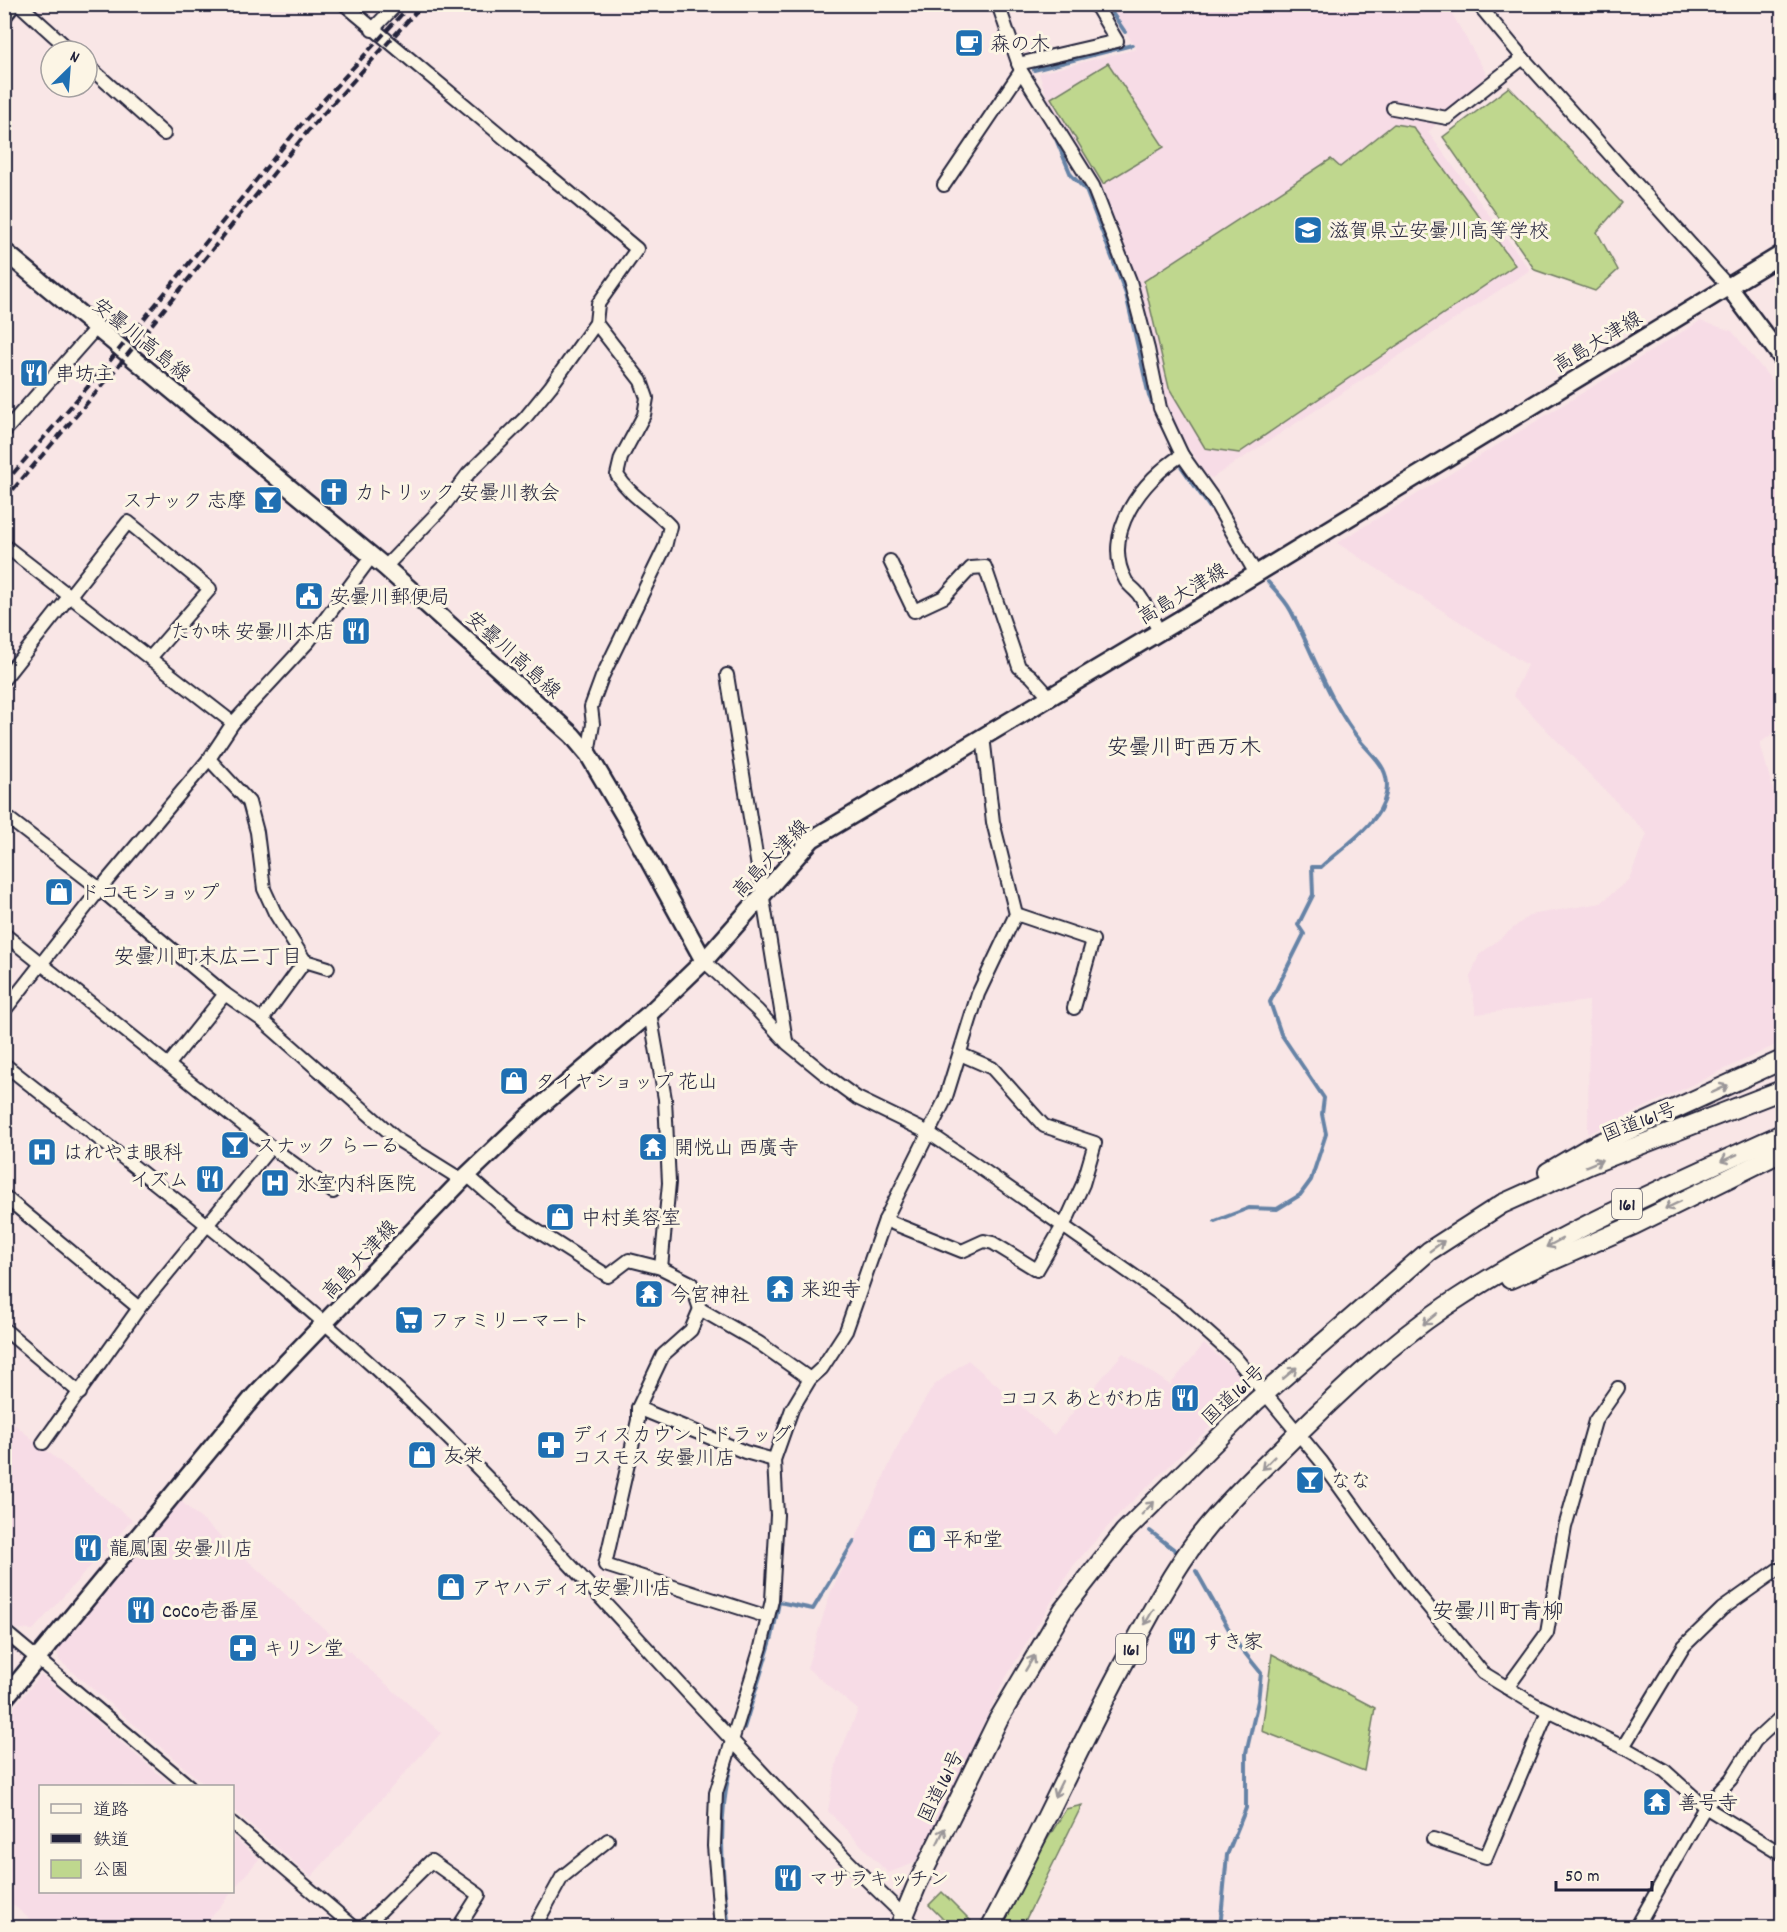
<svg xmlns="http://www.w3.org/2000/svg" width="1787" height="1932" viewBox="0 0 1787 1932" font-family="Dekko,'Klee One',sans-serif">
  <rect width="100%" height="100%" fill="#f9e6e6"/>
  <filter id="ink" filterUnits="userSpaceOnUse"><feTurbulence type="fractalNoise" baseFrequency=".0167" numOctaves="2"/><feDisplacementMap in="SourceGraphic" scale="12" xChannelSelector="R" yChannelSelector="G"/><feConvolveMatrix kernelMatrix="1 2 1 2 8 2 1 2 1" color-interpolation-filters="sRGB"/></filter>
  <g filter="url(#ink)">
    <g fill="#f7dce6">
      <polygon points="1110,5 1447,5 1487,75 1428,132 1530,270 1212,478 1207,476 1178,431 1161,387 1142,299 1101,190 1051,109 1039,73 1136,49"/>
      <polygon points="1700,321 1732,331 1782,393 1782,727 1760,743 1779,811 1782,814 1782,1042 1588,1134 1589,1001 1476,1014 1470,977 1479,955 1530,915 1601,903 1629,879 1647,834 1513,695 1527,665 1337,543"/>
      <polygon points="1204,1344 1253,1386 1120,1513 1073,1566 1005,1679 917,1862 888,1873 828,1811 837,1760 858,1710 807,1668 830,1594 902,1437 934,1385 968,1360 1054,1435 1123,1353 1170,1385"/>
      <polygon points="4,1416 132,1520 33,1630 15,1629 5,1620"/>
      <polygon points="181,1501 441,1733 311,1877 233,1809 232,1786 206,1786 59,1660 57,1648"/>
      <polygon points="41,1675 173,1786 40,1786 40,1892 232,1892 202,1928 39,1927 5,1898 5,1718"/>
      <polygon points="233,1837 259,1859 232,1891"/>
    </g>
    <g fill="#bfd78e" stroke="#707c64" stroke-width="1.5">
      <polygon points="1108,63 1164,147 1103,184 1051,98"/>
      <polygon points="1509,87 1622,203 1597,232 1618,270 1595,291 1535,270 1443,137"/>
      <polygon points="1394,124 1413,127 1515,265 1239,453 1205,448 1169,388 1144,281 1331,159 1340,167"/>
      <polygon points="1272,1654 1375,1708 1364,1771 1262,1731"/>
      <polygon points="1082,1805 1022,1927 1002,1927 1045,1843 1066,1809"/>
      <polygon points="942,1892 972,1922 966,1927 951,1927 929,1905"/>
    </g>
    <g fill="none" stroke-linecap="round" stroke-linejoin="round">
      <g stroke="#6683a6" stroke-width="4">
        <polyline points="1106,4 1125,32"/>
        <polyline points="1034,70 1132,45"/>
        <polyline points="1056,139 1071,175 1086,190 1126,294 1149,396 1155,409"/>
        <polyline points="1181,466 1211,509"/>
        <path d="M1215 1221 1249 1208 1277 1209 1300 1195 1311 1180 1326 1134 1322 1114 1324 1098 1281 1034 1270 1002 1304 934 1298 925 1313 895 1312 867H1321C1342 847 1380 825 1386 794 1391 770 1376 759 1362 743 1330 704 1314 655 1291 611 1286 601 1276 591 1268 582"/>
        <polyline points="1150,1531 1180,1554"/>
        <polyline points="1196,1571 1236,1642 1261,1673 1258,1701 1246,1753 1246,1808 1227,1855 1220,1928"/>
        <polyline points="744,1728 772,1637 779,1602 813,1609 854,1541"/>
        <path d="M729 1928C722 1875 717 1818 731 1766"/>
      </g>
      <g stroke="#22223b" stroke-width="16">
        <g id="minor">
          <polyline points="19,4 71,51"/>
          <polyline points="344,4 637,249 598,304 596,323 551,386 525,418 468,474 442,508 385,567"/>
          <polyline points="998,4 1021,71 1093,186 1130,281 1148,349 1160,408 1182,455 1214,500 1256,574"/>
          <polyline points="1478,4 1523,58 1728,286"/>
          <polyline points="372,30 397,4"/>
          <polyline points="1018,64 1117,41 1095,4"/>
          <polyline points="87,65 164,134"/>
          <polyline points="1393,108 1447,118 1523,58"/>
          <polyline points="944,185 1021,71"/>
          <polyline points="4,432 96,328"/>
          <polyline points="4,545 233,723"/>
          <polyline points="890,561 914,611 944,597 971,568 985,567 1019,667 1031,676 1049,696"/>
          <path d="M1159 631C1152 619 1147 606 1139 595 1136 590 1129 586 1126 581 1100 534 1143 479 1182 455"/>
          <polyline points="727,675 786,1041"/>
          <polyline points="4,679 128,522 210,589 150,658"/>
          <path d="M588 754 593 724 591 707 602 677 665 547 670 526C653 508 631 497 617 475L621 458 644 415 647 398 641 381 596 323"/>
          <polyline points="209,759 249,802 257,832 264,889 275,913 305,961 262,1020"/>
          <polyline points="4,815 100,889 225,994 262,1020 398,1140 462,1180"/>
          <polyline points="1016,914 1093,940 1074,1008"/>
          <polyline points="4,934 271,1147 333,1192"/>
          <polyline points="305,961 328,968"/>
          <polyline points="704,961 758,1011 787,1043 831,1079 857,1098 929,1133 976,1165 1180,1308 1234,1356 1321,1461 1408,1582 1483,1673 1534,1704 1623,1747 1665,1771 1705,1807 1782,1854"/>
          <polyline points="4,1011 100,889 209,759 233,723 309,641 372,556"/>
          <polyline points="650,1013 665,1099 669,1183 661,1268 691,1283 700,1309 759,1343 810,1379"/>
          <path d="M4 1064C149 1179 298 1291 431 1421 598 1585 746 1768 917 1928"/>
          <polyline points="169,1064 225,994"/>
          <polyline points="467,1175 514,1216 608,1276 629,1260 661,1268"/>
          <polyline points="4,1196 139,1308"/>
          <polyline points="885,1220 962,1251 984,1241 993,1243 1037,1270 1068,1217 1083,1184 1095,1143 1044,1126 992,1068 960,1054"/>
          <polyline points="4,1329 80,1393"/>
          <polyline points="638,1408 663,1355 691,1330 700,1309"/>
          <polyline points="43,1443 139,1308 271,1147"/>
          <polyline points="768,1617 605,1565 638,1420 638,1408 745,1452 774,1460"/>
          <polyline points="4,1631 189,1786"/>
          <polyline points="1507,1688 1547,1633 1565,1527 1595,1421 1618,1388"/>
          <polyline points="1623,1747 1684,1646 1722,1609 1777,1570"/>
          <polyline points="232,1823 355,1928"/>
          <polyline points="1433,1839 1486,1857 1548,1711"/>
          <polyline points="363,1928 431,1861 479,1895 458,1928"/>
          <polyline points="534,1928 562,1877 608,1840"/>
          <polyline points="721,1928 714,1846 716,1793 761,1647 772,1600 777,1515 774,1460 792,1409 810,1379 822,1368 846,1331 885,1220 945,1100 978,994 1016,914 993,822 983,736"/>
          <polyline points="1636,1928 1705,1807 1731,1779 1755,1741 1782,1716"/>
        </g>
      </g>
      <g stroke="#22223b" stroke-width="21">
        <g id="major">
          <polyline points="4,14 12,4"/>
          <polyline points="4,251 385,567 572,735 588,754 625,817 704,961"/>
          <polyline points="1728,286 1782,358"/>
          <polyline points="4,1699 255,1395 462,1180 529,1116 650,1013 704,961 812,839 1256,574 1782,254"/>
        </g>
      </g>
      <g stroke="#22223b" stroke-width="22">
        <g id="highway">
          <polyline points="1548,1172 1587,1149 1782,1060"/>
          <polyline points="1510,1279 1634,1225 1782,1152"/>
          <polyline points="899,1928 916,1887 998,1720 1063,1610 1124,1532 1255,1402 1429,1251 1502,1204 1591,1164 1782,1090"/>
          <path d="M990 1928C1038 1839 1079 1746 1127 1657 1149 1616 1171 1574 1199 1537 1224 1505 1254 1476 1283 1448 1333 1398 1387 1346 1446 1306 1551 1236 1668 1186 1782 1134"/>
        </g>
      </g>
      <use href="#minor" stroke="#fcf5e5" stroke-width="12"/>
      <use href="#major" stroke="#fcf5e5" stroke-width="16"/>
      <use href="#highway" stroke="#fcf5e5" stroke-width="18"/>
      <g stroke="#22223b" stroke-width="4" stroke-dasharray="9 4.5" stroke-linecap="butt">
        <polyline points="4,484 104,368 300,126 411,4"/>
        <polyline points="4,500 111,375 307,132 423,4"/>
      </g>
    </g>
    <defs><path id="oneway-shaft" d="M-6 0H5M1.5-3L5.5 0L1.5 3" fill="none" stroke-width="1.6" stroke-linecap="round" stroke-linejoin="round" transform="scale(1.5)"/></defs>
    <g stroke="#9a9698">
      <use href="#oneway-shaft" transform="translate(1720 1089) rotate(-25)"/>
      <use href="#oneway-shaft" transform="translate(1729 1158) rotate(156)"/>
      <use href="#oneway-shaft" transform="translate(1594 1163) rotate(-22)"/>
      <use href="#oneway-shaft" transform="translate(1673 1205) rotate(154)"/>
      <use href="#oneway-shaft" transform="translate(1554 1243) rotate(152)"/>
      <use href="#oneway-shaft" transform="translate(1437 1246) rotate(-36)"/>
      <use href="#oneway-shaft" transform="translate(1430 1319) rotate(141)"/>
      <use href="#oneway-shaft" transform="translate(1290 1373) rotate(-40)"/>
      <use href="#oneway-shaft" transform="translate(1268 1463) rotate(135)"/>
      <use href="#oneway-shaft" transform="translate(1148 1508) rotate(-46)"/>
      <use href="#oneway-shaft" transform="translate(1149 1617) rotate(120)"/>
      <use href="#oneway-shaft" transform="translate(1030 1663) rotate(-59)"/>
      <use href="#oneway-shaft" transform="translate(1058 1789) rotate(116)"/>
      <use href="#oneway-shaft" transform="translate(941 1836) rotate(-64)"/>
    </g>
  </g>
  <defs>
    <g id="cafe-square" transform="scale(1.5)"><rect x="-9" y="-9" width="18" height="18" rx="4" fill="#1f6fb2" stroke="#fcf5e5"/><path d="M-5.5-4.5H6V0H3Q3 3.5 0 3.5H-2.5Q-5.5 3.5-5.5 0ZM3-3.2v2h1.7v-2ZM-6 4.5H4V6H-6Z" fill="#fff"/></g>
    <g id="school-square" transform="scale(1.5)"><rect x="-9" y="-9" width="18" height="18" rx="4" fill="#1f6fb2" stroke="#fcf5e5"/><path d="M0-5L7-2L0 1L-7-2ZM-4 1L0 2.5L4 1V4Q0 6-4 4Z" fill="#fff"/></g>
    <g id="restaurant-square" transform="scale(1.5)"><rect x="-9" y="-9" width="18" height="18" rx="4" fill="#1f6fb2" stroke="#fcf5e5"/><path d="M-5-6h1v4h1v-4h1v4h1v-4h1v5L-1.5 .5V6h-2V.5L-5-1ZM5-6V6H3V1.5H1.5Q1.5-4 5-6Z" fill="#fff"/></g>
    <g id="church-square" transform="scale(1.5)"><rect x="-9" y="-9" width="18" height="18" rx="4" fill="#1f6fb2" stroke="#fcf5e5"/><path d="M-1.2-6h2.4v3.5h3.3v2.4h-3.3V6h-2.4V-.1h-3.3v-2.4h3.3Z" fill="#fff"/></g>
    <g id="bar-square" transform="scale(1.5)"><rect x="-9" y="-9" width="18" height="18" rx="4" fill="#1f6fb2" stroke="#fcf5e5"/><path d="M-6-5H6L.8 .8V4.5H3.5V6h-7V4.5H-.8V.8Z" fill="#fff"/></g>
    <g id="civic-square" transform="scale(1.5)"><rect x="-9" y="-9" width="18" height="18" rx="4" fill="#1f6fb2" stroke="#fcf5e5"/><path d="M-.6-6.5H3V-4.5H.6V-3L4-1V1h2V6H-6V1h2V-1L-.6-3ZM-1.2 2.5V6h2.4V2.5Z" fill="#fff"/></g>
    <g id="shop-square" transform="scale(1.5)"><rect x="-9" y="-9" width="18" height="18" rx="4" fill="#1f6fb2" stroke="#fcf5e5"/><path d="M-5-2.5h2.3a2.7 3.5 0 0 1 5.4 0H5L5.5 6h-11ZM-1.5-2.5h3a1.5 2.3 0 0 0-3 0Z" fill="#fff"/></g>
    <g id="temple-square" transform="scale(1.5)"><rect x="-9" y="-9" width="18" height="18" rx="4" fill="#1f6fb2" stroke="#fcf5e5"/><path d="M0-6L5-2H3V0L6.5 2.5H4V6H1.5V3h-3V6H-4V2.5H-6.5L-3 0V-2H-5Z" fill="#fff"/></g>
    <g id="hospital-square" transform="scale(1.5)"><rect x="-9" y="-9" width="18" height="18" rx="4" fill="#1f6fb2" stroke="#fcf5e5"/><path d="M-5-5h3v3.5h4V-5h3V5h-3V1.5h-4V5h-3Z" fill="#fff"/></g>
    <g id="supermarket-square" transform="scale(1.5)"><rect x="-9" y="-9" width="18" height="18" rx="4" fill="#1f6fb2" stroke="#fcf5e5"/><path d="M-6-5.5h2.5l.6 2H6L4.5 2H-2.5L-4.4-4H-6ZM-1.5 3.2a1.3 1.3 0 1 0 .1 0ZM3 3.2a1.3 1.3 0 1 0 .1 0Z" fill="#fff"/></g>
    <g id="pharmacy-square" transform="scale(1.5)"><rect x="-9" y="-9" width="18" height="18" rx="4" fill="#1f6fb2" stroke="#fcf5e5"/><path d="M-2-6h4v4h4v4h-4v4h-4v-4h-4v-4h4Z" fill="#fff"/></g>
  </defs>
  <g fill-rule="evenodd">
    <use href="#cafe-square" x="969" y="43"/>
    <use href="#school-square" x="1308" y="230"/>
    <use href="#restaurant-square" x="34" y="373"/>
    <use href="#church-square" x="334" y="492"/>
    <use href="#bar-square" x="268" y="500"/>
    <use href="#civic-square" x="309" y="596"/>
    <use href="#restaurant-square" x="356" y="631"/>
    <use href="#shop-square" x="59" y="892"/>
    <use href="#shop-square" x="514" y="1081"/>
    <use href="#bar-square" x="235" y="1145"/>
    <use href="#temple-square" x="653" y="1147"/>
    <use href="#hospital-square" x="42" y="1152"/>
    <use href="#restaurant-square" x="210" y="1179"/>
    <use href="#hospital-square" x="275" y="1183"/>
    <use href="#shop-square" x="560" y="1217"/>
    <use href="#temple-square" x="780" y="1289"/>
    <use href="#temple-square" x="649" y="1294"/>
    <use href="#supermarket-square" x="409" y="1320"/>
    <use href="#restaurant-square" x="1185" y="1398"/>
    <use href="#pharmacy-square" x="551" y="1445"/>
    <use href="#shop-square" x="422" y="1455"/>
    <use href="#bar-square" x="1310" y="1480"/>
    <use href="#shop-square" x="922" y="1539"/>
    <use href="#restaurant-square" x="88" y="1548"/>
    <use href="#shop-square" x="451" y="1587"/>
    <use href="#restaurant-square" x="141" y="1610"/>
    <use href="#restaurant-square" x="1182" y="1641"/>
    <use href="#pharmacy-square" x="243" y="1648"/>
    <use href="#temple-square" x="1657" y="1802"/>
    <use href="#restaurant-square" x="788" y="1878"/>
  </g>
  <g text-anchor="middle" stroke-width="6" stroke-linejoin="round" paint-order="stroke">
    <g fill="#fcf5e5" stroke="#63616e" stroke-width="1.5">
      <rect x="1612" y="1189" width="30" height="30" rx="4.5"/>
      <rect x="1116" y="1634" width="30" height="30" rx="4.5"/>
    </g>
    <g font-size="18" font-weight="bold" fill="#22223b">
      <text x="1627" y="1210">161</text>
      <text x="1131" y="1655">161</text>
    </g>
    <g font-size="20" fill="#22223b" stroke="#fcf5e5" text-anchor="start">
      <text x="990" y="50">森の木</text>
      <text x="1329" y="237">滋賀県立安曇川高等学校</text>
      <text x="55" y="380">串坊主</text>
      <text x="355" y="499">カトリック 安曇川教会</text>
      <text x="247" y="507" text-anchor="end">スナック 志摩</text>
      <text x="330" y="603">安曇川郵便局</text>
      <text x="335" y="638" text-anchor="end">たか味 安曇川本店</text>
      <text x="80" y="899">ドコモショップ</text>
      <text x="535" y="1088">タイヤショップ 花山</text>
      <text x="256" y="1152">スナック らーる</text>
      <text x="674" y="1154">開悦山 西廣寺</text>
      <text x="63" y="1159">はれやま眼科</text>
      <text x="189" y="1186" text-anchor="end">イズム</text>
      <text x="296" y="1190">氷室内科医院</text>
      <text x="581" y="1224">中村美容室</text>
      <text x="801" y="1296">来迎寺</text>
      <text x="670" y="1301">今宮神社</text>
      <text x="430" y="1327">ファミリーマート</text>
      <text x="1164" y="1405" text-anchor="end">ココス あとがわ店</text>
      <text x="572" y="1441">ディスカウントドラッグ<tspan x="572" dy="23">コスモス 安曇川店</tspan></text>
      <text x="443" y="1462">友栄</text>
      <text x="1331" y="1487">なな</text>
      <text x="943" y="1546">平和堂</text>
      <text x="109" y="1555">龍鳳園 安曇川店</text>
      <text x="472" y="1594">アヤハディオ安曇川店</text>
      <text x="162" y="1617">CoCo壱番屋</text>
      <text x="1203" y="1648">すき家</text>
      <text x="264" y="1655">キリン堂</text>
      <text x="1678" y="1809">善号寺</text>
      <text x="809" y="1885">マサラキッチン</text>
    </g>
    <g font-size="20" fill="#22223b" stroke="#fcf5e5">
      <text transform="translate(142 339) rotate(39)" y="7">安曇川高島線</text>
      <text transform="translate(1597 341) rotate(-31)" y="7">高島大津線</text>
      <text transform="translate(1182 593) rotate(-31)" y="7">高島大津線</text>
      <text transform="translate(514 654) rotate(42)" y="7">安曇川高島線</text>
      <text transform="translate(770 858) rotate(-46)" y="7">高島大津線</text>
      <text transform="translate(1639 1121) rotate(-21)" y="7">国道161号</text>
      <text transform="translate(359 1259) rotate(-47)" y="7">高島大津線</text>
      <text transform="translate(1233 1394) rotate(-43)" y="7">国道161号</text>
      <text transform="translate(940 1786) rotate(-64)" y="7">国道161号</text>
    </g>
    <g font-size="21" fill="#22223b" stroke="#fcf5e5">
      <text x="208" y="963">安曇川町末広二丁目</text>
    </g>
    <g font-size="22" fill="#22223b" stroke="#fcf5e5">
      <text x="1184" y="754">安曇川町西万木</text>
      <text x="1498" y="1618">安曇川町青柳</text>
    </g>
  </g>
  <rect width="1787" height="1932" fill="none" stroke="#fcf5e5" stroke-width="24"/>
  <rect x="12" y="12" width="1763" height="1908" fill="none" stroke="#22223b" stroke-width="2" filter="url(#ink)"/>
  <rect x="39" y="1785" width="195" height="108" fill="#fcf5e5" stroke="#a5a1a1" stroke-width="1.5"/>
  <rect x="51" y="1804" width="30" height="9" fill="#fcf5e5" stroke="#a5a1a1" stroke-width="1.5"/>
  <text x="93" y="1815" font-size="18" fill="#22223b">道路</text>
  <rect x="51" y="1834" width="30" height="9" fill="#22223b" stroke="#a5a1a1" stroke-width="1.5"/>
  <text x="93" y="1845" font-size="18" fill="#22223b">鉄道</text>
  <rect x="51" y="1860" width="30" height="18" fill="#bfd78e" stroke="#a5a1a1" stroke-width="1.5"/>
  <text x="93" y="1875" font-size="18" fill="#22223b">公園</text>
  <g transform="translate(69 69) rotate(25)"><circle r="28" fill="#fcf5e5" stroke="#a5a1a1" stroke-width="1.5"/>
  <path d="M0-4.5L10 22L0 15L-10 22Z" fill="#1f6fb2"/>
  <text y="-9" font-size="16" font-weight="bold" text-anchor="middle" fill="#22223b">N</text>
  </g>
  <path d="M1556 1881v9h96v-9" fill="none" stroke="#22223b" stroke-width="3"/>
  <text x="1565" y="1881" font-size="18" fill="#22223b" stroke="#fcf5e5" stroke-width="4.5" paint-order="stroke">50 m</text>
</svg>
